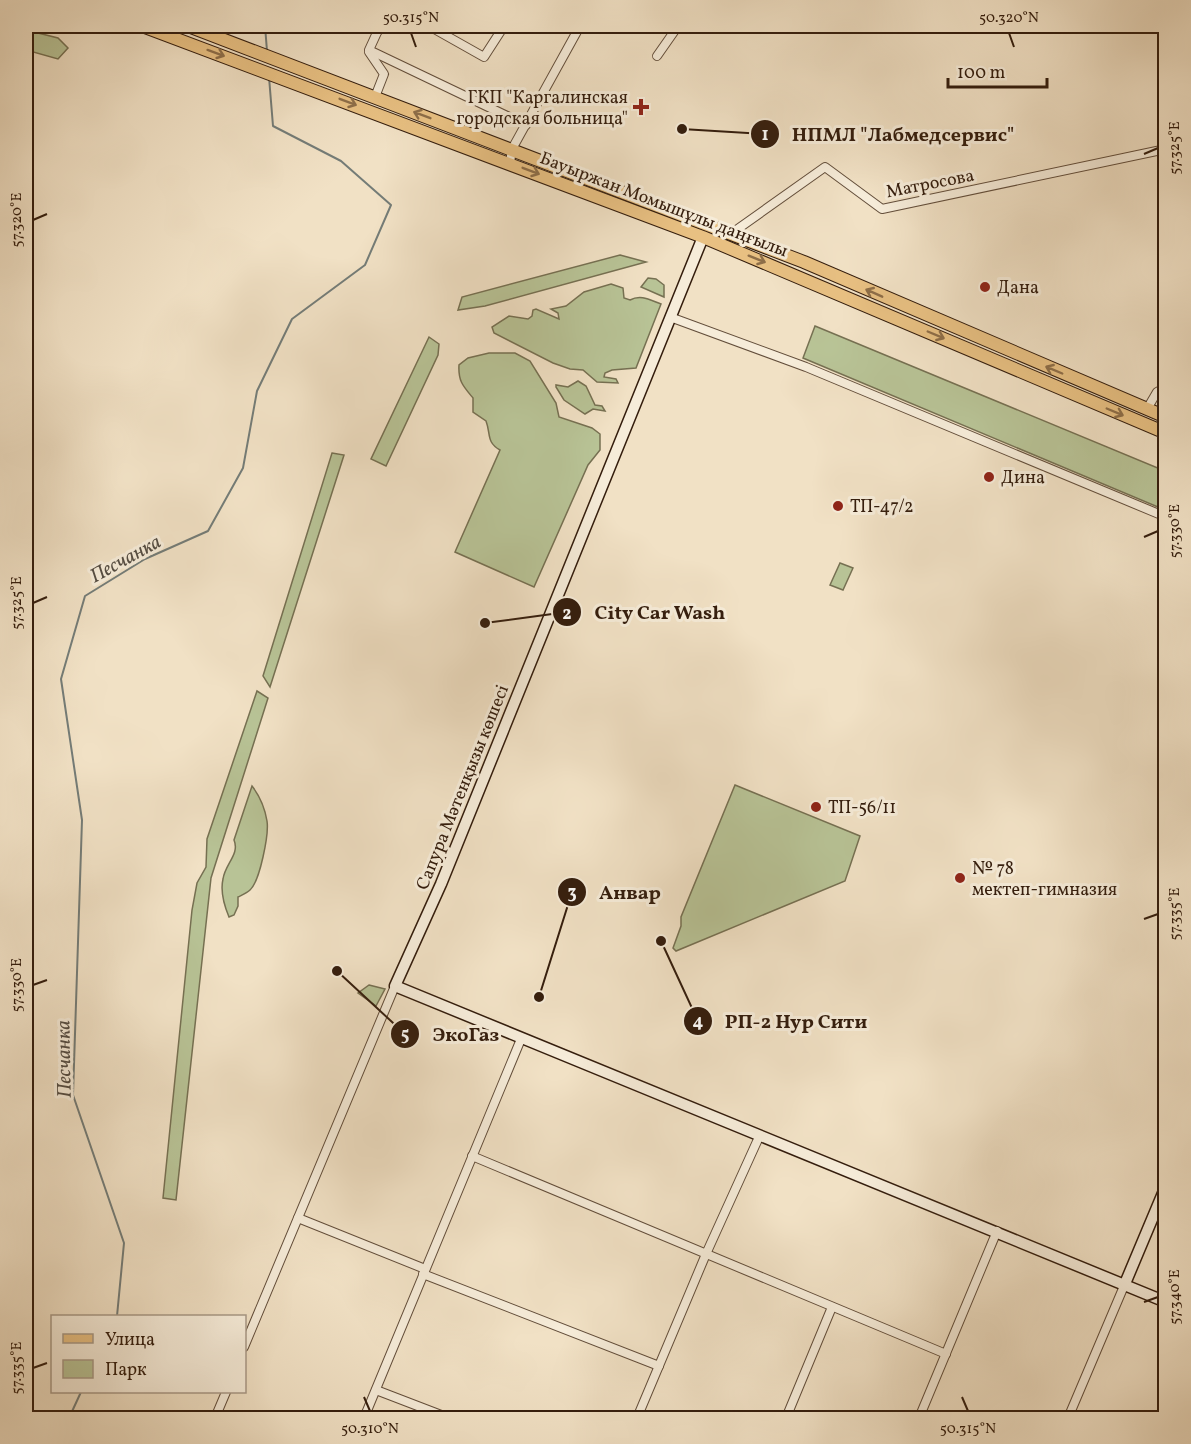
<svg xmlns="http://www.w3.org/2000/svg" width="1191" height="1444" viewBox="0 0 1191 1444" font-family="Vollkorn,serif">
  <rect width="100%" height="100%" fill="#f1e1c5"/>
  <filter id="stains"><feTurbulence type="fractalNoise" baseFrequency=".00333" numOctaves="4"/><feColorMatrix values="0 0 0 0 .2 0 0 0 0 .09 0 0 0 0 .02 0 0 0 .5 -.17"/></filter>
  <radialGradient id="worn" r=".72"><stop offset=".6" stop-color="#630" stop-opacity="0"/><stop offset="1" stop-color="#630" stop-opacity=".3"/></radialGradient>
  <g fill="#b8c396" stroke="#767052" stroke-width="1.5">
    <polygon points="26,30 58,38 68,48 58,59 26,50"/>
    <polygon points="620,255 646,262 485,306 458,310 462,297"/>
    <polygon points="648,278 656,279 664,285 664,297 641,287"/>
    <path d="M611 284 623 288 624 298 630 300C641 294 650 300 661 304L636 368 612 370 605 373 604 377 616 379 618 383 597 382 583 370 570 369 553 363 494 333 492 327 509 316 528 319 532 316 533 310 536 309 559 319 558 313 551 309 566 306 584 292Z"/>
    <polygon points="815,326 1165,471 1165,510 803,358"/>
    <polygon points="429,337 439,344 438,355 386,466 371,459"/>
    <path d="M489 353H515L530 361 556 403 559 417 592 428 600 434V450L588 465 534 587 455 552 500 450C486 442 491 434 486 421L473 412V398C463 386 458 381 459 365L468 358Z"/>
    <polygon points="578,381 586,386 595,405 602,406 605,411 593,409 585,414 564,400 556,387 556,385 568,387"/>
    <polygon points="332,453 344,455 270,687 263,676"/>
    <polygon points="840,563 853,568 843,590 830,585"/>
    <polygon points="257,691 268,698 211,878 176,1200 163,1198 192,910 197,883 206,867 207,839"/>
    <polygon points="735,785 860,836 845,881 676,951 673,948 681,926 681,917"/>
    <path d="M252 786C259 795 265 809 267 821 269 834 260 881 250 890 247 893 242 895 238 897V906L234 915 229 917C224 905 220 892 223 879 225 864 240 854 234 840Z"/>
    <polygon points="369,985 385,989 376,1006 358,993"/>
  </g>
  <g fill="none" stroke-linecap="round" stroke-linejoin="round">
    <g stroke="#747c77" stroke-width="2">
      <polyline points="265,26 267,51"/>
      <polyline points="117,1316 124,1243 73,1095 82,820 61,679 85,596 145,559 208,531 243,468 257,391 292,319 365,265 391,205 341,161 273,126 269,77"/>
      <polyline points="69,1418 81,1392"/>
    </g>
    <g stroke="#634e3b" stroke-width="10">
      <g id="street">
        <polyline points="369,26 377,32"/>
        <polyline points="380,26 369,50 526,125"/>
        <polyline points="429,26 484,57 504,26"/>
        <polyline points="369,52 384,74 375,97"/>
        <polyline points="657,56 678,26"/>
        <polyline points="510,163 512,149 580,26"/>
        <polyline points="732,233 825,167 882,209 1166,149"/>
        <polyline points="670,317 806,367 1166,517"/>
        <polyline points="1147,409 1157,392 1166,387"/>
        <polyline points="472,1156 946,1354"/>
        <polyline points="298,1218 425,1269"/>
        <polyline points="423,1274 659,1366"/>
        <polyline points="244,1347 395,986"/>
        <polyline points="376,1390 449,1418"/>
        <polyline points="215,1418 226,1392"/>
        <polyline points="364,1418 521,1039"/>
        <polyline points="637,1418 706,1254 759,1137"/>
        <polyline points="786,1418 832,1307"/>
        <polyline points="919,1418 997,1231"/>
        <polyline points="1068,1418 1124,1286"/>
      </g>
    </g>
    <g stroke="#341d0d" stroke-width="13">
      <g id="secondary">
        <polyline points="703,237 441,884 395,986 1166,1302"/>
        <polyline points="1124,1286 1166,1186"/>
      </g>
    </g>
    <g stroke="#341d0d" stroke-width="14">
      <g id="primary">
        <polyline points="142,26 703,237 1166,433"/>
        <polyline points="188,26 804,262 1166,417"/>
      </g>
    </g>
    <use href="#street" stroke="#f6ecd9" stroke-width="8"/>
    <use href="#secondary" stroke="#f6ecd9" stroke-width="10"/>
    <use href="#primary" stroke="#e8c082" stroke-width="12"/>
  </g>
  <defs><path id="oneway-shaft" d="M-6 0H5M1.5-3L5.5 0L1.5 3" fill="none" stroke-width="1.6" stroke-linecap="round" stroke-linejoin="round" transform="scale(1.5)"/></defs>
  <g stroke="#8e6e48">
    <use href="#oneway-shaft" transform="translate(216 53) rotate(20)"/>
    <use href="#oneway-shaft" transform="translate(348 102) rotate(21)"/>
    <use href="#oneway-shaft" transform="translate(422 115) rotate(-159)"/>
    <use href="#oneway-shaft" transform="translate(531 171) rotate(21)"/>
    <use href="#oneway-shaft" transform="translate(757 259) rotate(22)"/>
    <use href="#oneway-shaft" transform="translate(874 293) rotate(-156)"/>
    <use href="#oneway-shaft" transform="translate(936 335) rotate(23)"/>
    <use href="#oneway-shaft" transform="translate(1054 370) rotate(-157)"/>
    <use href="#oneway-shaft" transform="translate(1115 412) rotate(23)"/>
  </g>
  <path fill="none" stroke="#341d0d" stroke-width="2" d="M411 33 416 47M1009 33 1014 47M1144 154 1158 148M33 220 47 214M1144 537 1158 531M33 603 47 597M1144 919 1158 914M33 985 47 980M1144 1302 1158 1297M33 1368 47 1363M364 1397 370 1411M962 1397 968 1411"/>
  <g fill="#8f2418" stroke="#f6ecd9" stroke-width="2">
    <path d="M638 98h6v6h6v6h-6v6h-6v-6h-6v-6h6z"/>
    <circle cx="985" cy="287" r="6"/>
    <circle cx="989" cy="477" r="6"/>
    <circle cx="838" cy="506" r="6"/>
    <circle cx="816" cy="807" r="6"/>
    <circle cx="960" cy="878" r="6"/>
  </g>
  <g text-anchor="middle" stroke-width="6" stroke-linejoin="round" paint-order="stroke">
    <g font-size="18" fill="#341d0d" stroke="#f6ecd9" text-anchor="start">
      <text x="628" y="103" text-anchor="end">ГКП "Каргалинская<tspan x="628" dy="21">городская больница"</tspan></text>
      <text x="997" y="293">Дана</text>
      <text x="1001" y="483">Дина</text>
      <text x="850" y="512">ТП-47/2</text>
      <text x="828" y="813">ТП-56/11</text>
      <text x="972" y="874">№ 78<tspan x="972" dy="21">мектеп-гимназия</tspan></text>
    </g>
    <g font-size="18" fill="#341d0d" stroke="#f6ecd9">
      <text transform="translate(930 183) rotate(-11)" y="6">Матросова</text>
      <text transform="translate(664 204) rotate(21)" y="6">Бауыржан Момышұлы даңғылы</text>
      <text transform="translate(462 787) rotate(-68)" y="6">Сапура Мәтенқызы көшесі</text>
    </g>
    <g font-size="20" font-style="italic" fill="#544c42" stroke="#f6ecd9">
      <text transform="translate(125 558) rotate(-29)" y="7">Песчанка</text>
      <text transform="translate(63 1059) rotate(-91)" y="7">Песчанка</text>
    </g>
  </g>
  <path fill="none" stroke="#341d0d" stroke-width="2" d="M682 129L765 134M485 623L567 612M539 997L572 892M661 941L698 1021M337 971L405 1034"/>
  <g fill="#341d0d" stroke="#f6ecd9" stroke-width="2">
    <circle cx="682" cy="129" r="6"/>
    <circle cx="485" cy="623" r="6"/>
    <circle cx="539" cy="997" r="6"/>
    <circle cx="661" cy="941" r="6"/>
    <circle cx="337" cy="971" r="6"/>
    <circle cx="765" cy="134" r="15"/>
    <circle cx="567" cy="612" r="15"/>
    <circle cx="572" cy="892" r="15"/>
    <circle cx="698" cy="1021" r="15"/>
    <circle cx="405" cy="1034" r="15"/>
  </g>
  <g font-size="18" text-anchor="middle" font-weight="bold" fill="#fff">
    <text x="765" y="140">1</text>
    <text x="567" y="619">2</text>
    <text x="572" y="898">3</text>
    <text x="698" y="1027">4</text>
    <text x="405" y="1040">5</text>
  </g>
  <g font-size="20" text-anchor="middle" font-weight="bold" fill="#341d0d" stroke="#f6ecd9" stroke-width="6" stroke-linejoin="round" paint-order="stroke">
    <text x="903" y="141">НПМЛ "Лабмедсервис"</text>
    <text x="660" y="619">City Car Wash</text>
    <text x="630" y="899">Анвар</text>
    <text x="796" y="1028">РП-2 Нур Сити</text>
    <text x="466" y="1041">ЭкоГаз</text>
  </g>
  <rect width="1191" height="1444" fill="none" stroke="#f1e1c5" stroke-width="66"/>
  <rect x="51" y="1315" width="195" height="78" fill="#f6ecd9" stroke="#a89987" stroke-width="1.5"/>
  <rect x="63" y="1334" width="30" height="9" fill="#e8c082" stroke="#a89987" stroke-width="1.5"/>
  <text x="105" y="1345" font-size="18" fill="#341d0d">Улица</text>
  <rect x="63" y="1360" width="30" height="18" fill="#b8c396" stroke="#a89987" stroke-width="1.5"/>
  <text x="105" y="1375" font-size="18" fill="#341d0d">Парк</text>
  <path d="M948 78v9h99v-9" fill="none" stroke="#341d0d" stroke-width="3"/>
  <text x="957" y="78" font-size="18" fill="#341d0d" stroke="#f6ecd9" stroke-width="4.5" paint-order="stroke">100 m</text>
  <rect x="33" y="33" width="1125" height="1378" fill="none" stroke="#341d0d" stroke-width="2"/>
  <g font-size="15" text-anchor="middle" fill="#341d0d">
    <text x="411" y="22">50.315°N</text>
    <text x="1009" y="22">50.320°N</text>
    <text transform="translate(1174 148) rotate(-90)" y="5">57.325°E</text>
    <text transform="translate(16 220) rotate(-90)" y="5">57.320°E</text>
    <text transform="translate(1174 531) rotate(-90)" y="5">57.330°E</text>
    <text transform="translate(16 603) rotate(-90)" y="5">57.325°E</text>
    <text transform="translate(1174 914) rotate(-90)" y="5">57.335°E</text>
    <text transform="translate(16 985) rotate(-90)" y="5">57.330°E</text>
    <text transform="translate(1174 1297) rotate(-90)" y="5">57.340°E</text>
    <text transform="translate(16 1368) rotate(-90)" y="5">57.335°E</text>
    <text x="370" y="1433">50.310°N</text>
    <text x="968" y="1433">50.315°N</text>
  </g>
  <rect width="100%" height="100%" filter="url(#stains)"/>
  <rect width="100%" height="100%" fill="url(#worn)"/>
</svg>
